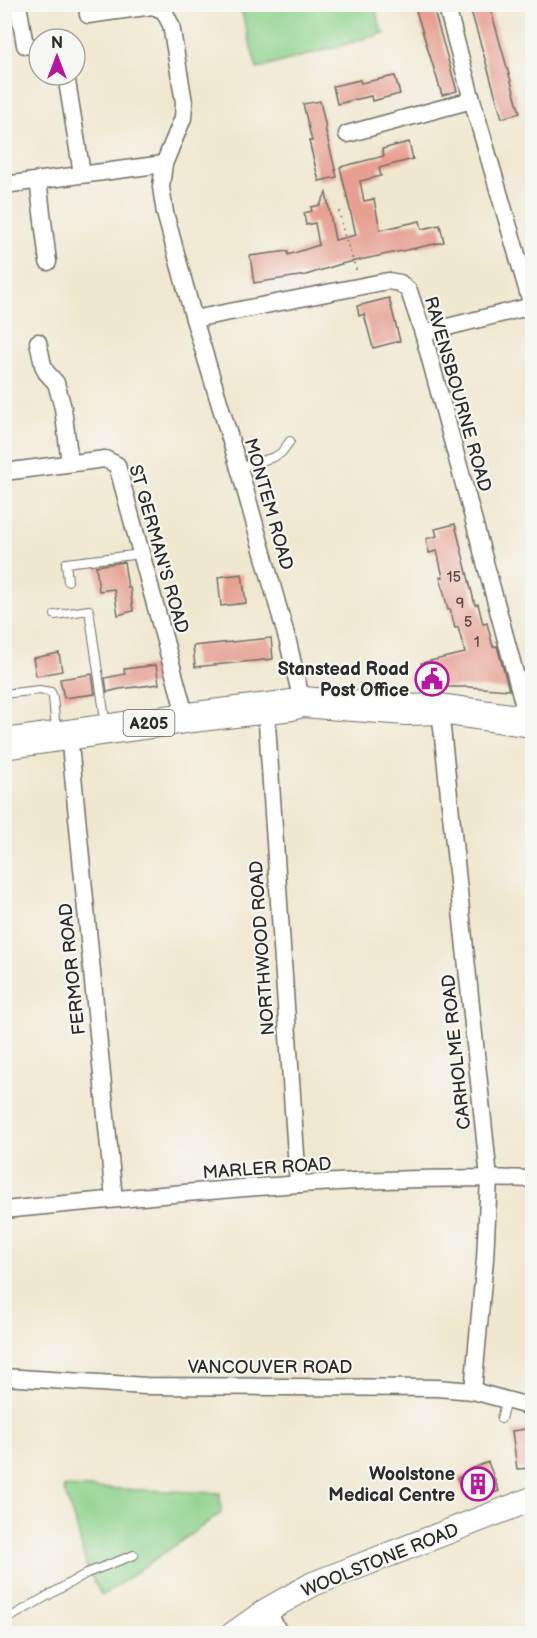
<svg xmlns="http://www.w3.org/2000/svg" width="537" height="1638" viewBox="0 0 537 1638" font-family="'Balsamiq Sans',sans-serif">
  <rect width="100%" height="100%" fill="#f6f6f2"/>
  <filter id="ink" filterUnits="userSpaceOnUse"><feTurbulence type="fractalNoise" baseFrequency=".0167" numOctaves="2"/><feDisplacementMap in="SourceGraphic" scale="12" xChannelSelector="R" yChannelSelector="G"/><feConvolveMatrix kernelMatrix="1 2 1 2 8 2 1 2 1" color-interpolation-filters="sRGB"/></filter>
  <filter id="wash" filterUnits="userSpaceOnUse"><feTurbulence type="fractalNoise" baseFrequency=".008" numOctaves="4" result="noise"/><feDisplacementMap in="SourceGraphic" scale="24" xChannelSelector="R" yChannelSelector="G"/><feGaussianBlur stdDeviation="1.35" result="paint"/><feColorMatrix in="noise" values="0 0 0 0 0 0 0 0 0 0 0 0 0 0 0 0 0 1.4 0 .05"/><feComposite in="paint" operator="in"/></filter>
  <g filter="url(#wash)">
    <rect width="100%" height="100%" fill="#f0e7cf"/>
    <g fill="#8dd18a" stroke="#5c7e5a" stroke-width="1.5">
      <polygon points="240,5 374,5 382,32 384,32 385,33 257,69"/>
      <polygon points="63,1487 220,1493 221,1513 102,1596 87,1569 78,1532"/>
    </g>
    <g id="blocks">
      <g fill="#e69f91">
        <polygon points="414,4 432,4 457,91 442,95"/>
        <polygon points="469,4 489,4 520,113 502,118"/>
        <polygon points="395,76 400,94 372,101 371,96 337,104 333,86 360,80 361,83"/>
        <polygon points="320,101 326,128 325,128 337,177 319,181 309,141 312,141 303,104"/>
        <polygon points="409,142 413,159 379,168 381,176 360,181 364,201 374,199 380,230 420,221 422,229 440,225 444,242 341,264 306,275 254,283 250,256 288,251 288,255 319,245 315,223 306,225 304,213 312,211 311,207 320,205 326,193 335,240 356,235 340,167 384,156 382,149"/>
        <polygon points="389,298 400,341 373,348 364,314 359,316 357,306"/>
        <polygon points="455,524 475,605 478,604 483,624 487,623 493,647 497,646 509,690 469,687 427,687 421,663 465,653 458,627 455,628 450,609 448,610 440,577 443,577 437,551 429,553 426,539 437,536 435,529"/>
        <polygon points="124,562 128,588 130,587 133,611 118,615 114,589 99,591 96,566"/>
        <polygon points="242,574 246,603 221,606 218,577"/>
        <polygon points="271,638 273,659 195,667 193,646"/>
        <polygon points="59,653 62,671 36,676 33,658"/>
        <polygon points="156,665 159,684 120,689 107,692 105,678 125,674 124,669"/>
        <polygon points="92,674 95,694 64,698 60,679"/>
        <polygon points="532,1428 532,1468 517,1469 512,1431"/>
        <polygon points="488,1462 499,1491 483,1497 481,1493 476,1495 476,1492 465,1497 457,1478 473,1472 471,1469"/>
      </g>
    </g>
  </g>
  <g filter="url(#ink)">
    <use href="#blocks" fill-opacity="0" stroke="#706d64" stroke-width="1.5"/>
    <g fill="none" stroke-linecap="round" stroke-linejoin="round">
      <g stroke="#706d64" stroke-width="10">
        <g id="lane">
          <polyline points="239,468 274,457 281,453 290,441"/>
          <polyline points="68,581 66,563 141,554"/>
          <polyline points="55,615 89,610 106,726"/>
          <polyline points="4,694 39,690 51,692 53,697 56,731"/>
          <polyline points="501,1419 506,1399"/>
          <polyline points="4,1621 87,1573 134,1555"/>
        </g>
      </g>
      <g stroke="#706d64" stroke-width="19">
        <g id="street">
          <polyline points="18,4 25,45 39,48"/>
          <polyline points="87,4 88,15 153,6 164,11 171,25 184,102 183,118 164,164 161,187 165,213 194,319 239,468 288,642 302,702"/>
          <polyline points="446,4 472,100 532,306"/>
          <polyline points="66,75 82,174"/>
          <polyline points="347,134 472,100"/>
          <polyline points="38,180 48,262"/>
          <polyline points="4,185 164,164"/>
          <polyline points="194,319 388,281 400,283 409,291 423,333 528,721"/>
          <polyline points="423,333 532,306"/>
          <polyline points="38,342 43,365 46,372 56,383 63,408 70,463"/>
          <polyline points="4,472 105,459 117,465 186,718"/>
          <polyline points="266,709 298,1184"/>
          <polyline points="440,709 489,1178 485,1259 473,1391"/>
          <polyline points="69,734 114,1199"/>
          <path d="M4 1210C180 1193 356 1174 532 1179"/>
          <polyline points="4,1377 146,1386 437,1388 473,1391 532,1407"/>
          <polyline points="267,1610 280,1634"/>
        </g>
      </g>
      <g stroke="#706d64" stroke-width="26">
        <polyline id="secondary" points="233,1634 267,1610 313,1584 532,1499"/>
      </g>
      <g stroke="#706d64" stroke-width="32">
        <polyline id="highway" points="4,744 186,718 292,705 302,702 406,710 440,709 532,722"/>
      </g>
      <polyline stroke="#706d64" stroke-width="2" stroke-dasharray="1.5 4.5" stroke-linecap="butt" points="339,211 344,234 357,272"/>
      <use href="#lane" stroke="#fff" stroke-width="8"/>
      <use href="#street" stroke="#fff" stroke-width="16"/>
      <use href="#secondary" stroke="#fff" stroke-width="24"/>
      <use href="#highway" stroke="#fff" stroke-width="30"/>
    </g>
  </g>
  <defs>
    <g id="civic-ring" transform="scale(1.725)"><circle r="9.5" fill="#f6f6f2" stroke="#b5179e" stroke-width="1.5"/><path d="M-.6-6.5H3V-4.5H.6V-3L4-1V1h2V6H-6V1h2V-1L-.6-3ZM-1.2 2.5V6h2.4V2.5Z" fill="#b5179e"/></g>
    <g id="building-ring" transform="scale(1.725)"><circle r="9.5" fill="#f6f6f2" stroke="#b5179e" stroke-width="1.5"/><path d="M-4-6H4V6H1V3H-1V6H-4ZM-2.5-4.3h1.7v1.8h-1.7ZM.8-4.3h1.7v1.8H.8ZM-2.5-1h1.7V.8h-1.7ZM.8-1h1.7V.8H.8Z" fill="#b5179e"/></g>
  </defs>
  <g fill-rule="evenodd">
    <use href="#civic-ring" x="432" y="679"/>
    <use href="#building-ring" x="478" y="1484"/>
  </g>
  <g text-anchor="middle" stroke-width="4.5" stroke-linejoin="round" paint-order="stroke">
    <g font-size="15" fill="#5a4844">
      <text x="454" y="582">15</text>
      <text x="460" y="608">9</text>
      <text x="468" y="627">5</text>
      <text x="477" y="647">1</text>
    </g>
    <rect fill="#f6f6f2" stroke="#686867" stroke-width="1.5" x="123.5" y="710" width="51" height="26" rx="4.5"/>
    <g font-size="16" font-weight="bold" fill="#2b2b2b">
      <text x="149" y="729">A205</text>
    </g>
    <g font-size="18" fill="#2b2b2b" stroke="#f6f6f2">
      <text transform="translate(458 394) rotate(74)" y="6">RAVENSBOURNE ROAD</text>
      <text transform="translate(269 504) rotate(74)" y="6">MONTEM ROAD</text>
      <text transform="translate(159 549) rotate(74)" y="6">ST GERMAN'S ROAD</text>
      <text transform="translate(262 948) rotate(-94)" y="6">NORTHWOOD ROAD</text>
      <text transform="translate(72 969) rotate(-96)" y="6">FERMOR ROAD</text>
      <text transform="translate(456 1052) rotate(-96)" y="6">CARHOLME ROAD</text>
      <text transform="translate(267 1168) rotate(-4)" y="6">MARLER ROAD</text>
      <text x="270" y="1373">VANCOUVER ROAD</text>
      <text transform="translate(380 1560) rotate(-22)" y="6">WOOLSTONE ROAD</text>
    </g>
    <g font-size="18" font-weight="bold" fill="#2b2b2b" stroke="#f6f6f2" text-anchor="end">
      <text x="409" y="675">Stanstead Road<tspan x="409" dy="21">Post Office</tspan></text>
      <text x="455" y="1480">Woolstone<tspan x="455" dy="21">Medical Centre</tspan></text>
    </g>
  </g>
  <rect width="537" height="1638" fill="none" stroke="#f6f6f2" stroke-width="24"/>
  <g transform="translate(57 57)"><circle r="28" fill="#f6f6f2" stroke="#a5a5a2" stroke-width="1.5"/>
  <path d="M0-4.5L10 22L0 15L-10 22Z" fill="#b5179e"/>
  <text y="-9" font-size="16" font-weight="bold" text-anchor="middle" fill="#2b2b2b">N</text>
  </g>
</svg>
